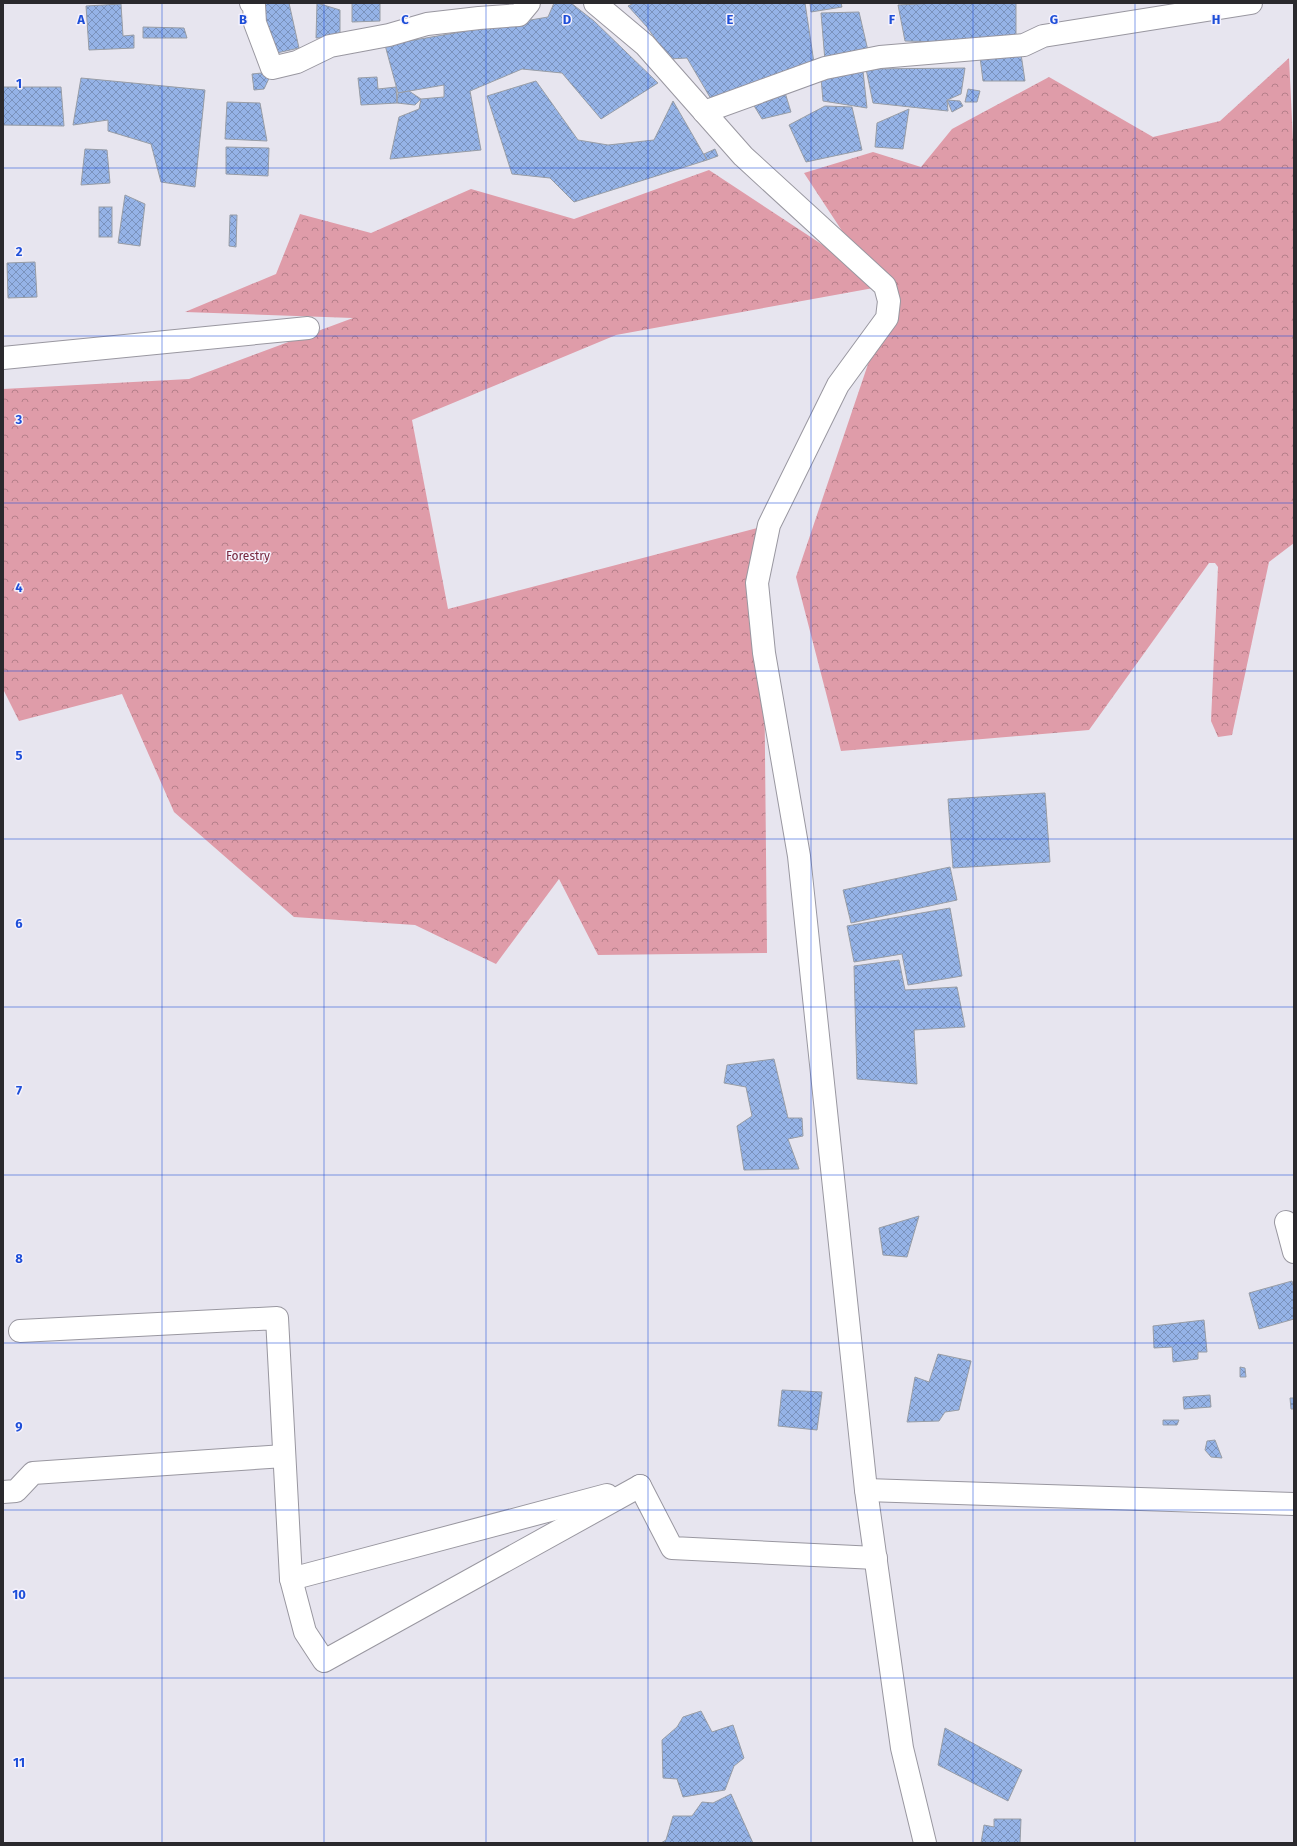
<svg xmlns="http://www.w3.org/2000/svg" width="1297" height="1846" viewBox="0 0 1297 1846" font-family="'Fira Sans',sans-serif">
  <defs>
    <pattern id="forest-crowns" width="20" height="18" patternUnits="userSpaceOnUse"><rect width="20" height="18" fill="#df9ca9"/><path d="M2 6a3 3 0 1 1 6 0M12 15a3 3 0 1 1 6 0" fill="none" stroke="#b57f8a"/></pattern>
    <pattern id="building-cross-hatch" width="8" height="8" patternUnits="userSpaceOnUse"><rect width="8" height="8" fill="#95b3e7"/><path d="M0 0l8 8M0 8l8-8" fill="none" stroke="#7a92bc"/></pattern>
  </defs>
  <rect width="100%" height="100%" fill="#e7e5ef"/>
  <polygon fill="url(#forest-crowns)" points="1289,58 1294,161 1294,543 1269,562 1232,735 1218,737 1211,721 1218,567 1215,563 1209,563 1089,730 841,751 796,577 889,302 879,287 616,335 412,420 448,609 769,525 764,653 767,953 598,955 559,879 496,964 415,925 294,917 174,812 122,694 19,721 3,689 3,389 189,379 353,318 185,312 276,274 300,214 371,233 471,189 574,219 709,170 873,278 804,173 873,152 921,167 952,129 1049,77 1153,137 1220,121"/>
  <g fill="url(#building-cross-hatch)" stroke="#989da6">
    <polygon points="256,3 289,3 299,48 268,55"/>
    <polygon points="317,3 340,10 340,37 316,38"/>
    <polygon points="352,3 380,3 380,21 352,22"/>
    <polygon points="554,3 571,3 594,21 658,83 601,119 562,73 522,69 470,91 481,150 390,159 399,117 419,109 421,99 444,97 444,85 398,93 385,45 548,17"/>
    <polygon points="634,3 805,3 814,63 711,99 687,58 669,59 647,27 628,6"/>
    <polygon points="810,3 841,3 842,7 811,12"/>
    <polygon points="936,3 1016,3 1016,44 905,41 898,5"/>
    <polygon points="121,4 123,36 134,35 134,48 89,50 86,6"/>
    <polygon points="859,12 869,55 825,61 821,13"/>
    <polygon points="143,27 184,28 187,38 143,38"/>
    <polygon points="1021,54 1025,81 983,81 980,57"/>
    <polygon points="965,68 961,94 947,100 948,111 873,103 866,69"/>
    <polygon points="863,71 867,108 823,101 821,78"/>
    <polygon points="272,72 264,89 254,90 252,74"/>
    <polygon points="377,77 378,89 396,87 397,103 361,105 358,78"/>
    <polygon points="81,78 205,90 195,187 161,182 151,144 108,131 108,120 73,125"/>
    <polygon points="536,81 578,140 608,145 654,140 673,101 707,160 574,202 550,178 512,174 487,96"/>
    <polygon points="783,86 791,112 762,119 750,99"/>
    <polygon points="3,87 61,87 64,126 3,125"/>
    <polygon points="968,89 980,91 977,102 965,102"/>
    <polygon points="409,91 421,99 415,105 397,103 398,93"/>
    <polygon points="947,100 960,101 963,106 952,112"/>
    <polygon points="227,102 260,103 267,141 225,139"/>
    <polygon points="825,106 852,107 862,150 806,162 789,125"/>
    <polygon points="909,109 903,149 875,147 877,123"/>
    <polygon points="226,147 269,148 268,176 226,174"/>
    <polygon points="85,149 107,150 110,183 81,185"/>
    <polygon points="715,149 718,156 707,160 704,154"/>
    <polygon points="125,195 145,204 140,246 118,243"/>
    <rect x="99" y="207" width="13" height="30"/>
    <polygon points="230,215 237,215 236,247 229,246"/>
    <polygon points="35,262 37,297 8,298 7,263"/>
    <polygon points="1045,793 1050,862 953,868 948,799"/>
    <polygon points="950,867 957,900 851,923 843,890"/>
    <polygon points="950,908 962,976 908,985 902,954 854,962 847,926"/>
    <polygon points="899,960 905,990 957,987 965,1027 914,1030 917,1084 857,1079 854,966"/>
    <polygon points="774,1059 788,1118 802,1118 803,1136 788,1139 799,1169 744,1170 737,1126 752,1116 746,1087 724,1083 727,1065"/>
    <polygon points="919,1216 907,1257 883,1255 879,1228"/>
    <polygon points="1292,1281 1294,1288 1294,1319 1259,1329 1249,1293"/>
    <polygon points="1204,1320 1207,1352 1198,1352 1198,1359 1173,1362 1172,1347 1154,1348 1153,1326"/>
    <polygon points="938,1354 971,1361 959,1410 945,1412 939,1421 907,1422 915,1377 929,1382"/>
    <polygon points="1240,1367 1245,1368 1246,1377 1240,1377"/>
    <polygon points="782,1390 822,1392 817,1430 778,1426"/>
    <polygon points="1210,1395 1211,1407 1184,1409 1183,1397"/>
    <polygon points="1290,1398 1294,1398 1294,1409 1291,1409"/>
    <polygon points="1163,1420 1179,1420 1177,1425 1163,1425"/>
    <polygon points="1215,1440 1222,1458 1211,1457 1205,1450 1207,1441"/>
    <polygon points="701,1711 712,1732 733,1725 744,1758 734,1766 725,1790 683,1797 677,1779 663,1778 662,1740 677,1727 683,1717"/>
    <polygon points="945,1728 1022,1770 1008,1801 938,1765"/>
    <polygon points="731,1794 753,1843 661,1843 666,1840 673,1816 692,1816 702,1802 713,1803"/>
    <polygon points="994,1819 1021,1819 1020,1843 981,1843 984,1825 994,1827"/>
  </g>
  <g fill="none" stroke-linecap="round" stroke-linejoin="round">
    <g stroke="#9997a0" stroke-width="24">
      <g id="minor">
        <polyline points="251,3 254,5 255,23 272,68 297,62 330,46 389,35 427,24 479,18 519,15 529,3"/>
        <polyline points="595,3 645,45 743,156 885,286 889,301 887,318 838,385 769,525 757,583 764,653 799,856 866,1490 902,1748 925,1843"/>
        <polyline points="704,112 825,68 880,57 1024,45 1043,36 1251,3"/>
        <polyline points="3,358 308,328"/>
        <polyline points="1286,1222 1294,1252"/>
        <polyline points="20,1331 277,1318 291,1579 305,1632 324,1661 640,1486"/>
        <polyline points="640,1486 672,1548 876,1558"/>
        <polyline points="866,1490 1294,1504"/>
        <polyline points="3,1492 16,1491 33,1473 284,1456"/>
        <polyline points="291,1579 607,1495"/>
      </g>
    </g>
    <use href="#minor" stroke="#fff" stroke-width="22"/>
  </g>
  <path fill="none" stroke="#1d4ed8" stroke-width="1" stroke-opacity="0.55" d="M162 3V1843M324 3V1843M486 3V1843M648 3V1843M811 3V1843M973 3V1843M1135 3V1843M3 168H1294M3 336H1294M3 503H1294M3 671H1294M3 839H1294M3 1007H1294M3 1175H1294M3 1343H1294M3 1510H1294M3 1678H1294"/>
  <g text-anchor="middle" stroke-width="3" stroke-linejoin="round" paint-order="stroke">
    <g font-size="12" fill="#76273e" stroke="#f5f2fd">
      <text x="248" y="560">Forestry</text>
    </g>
  </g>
  <g font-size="13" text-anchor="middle" font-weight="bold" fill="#1d4ed8" stroke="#f5f2fd" stroke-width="3" stroke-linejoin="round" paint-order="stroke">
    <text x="81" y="24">A</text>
    <text x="243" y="24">B</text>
    <text x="405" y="24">C</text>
    <text x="567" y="24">D</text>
    <text x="730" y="24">E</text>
    <text x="892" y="24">F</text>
    <text x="1054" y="24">G</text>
    <text x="1216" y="24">H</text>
    <text x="19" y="88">1</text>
    <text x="19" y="256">2</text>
    <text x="19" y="424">3</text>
    <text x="19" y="592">4</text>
    <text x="19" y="760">5</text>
    <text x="19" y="928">6</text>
    <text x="19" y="1095">7</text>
    <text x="19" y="1263">8</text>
    <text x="19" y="1431">9</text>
    <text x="19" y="1599">10</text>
    <text x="19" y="1767">11</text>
  </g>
  <rect width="1297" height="1846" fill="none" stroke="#2a292d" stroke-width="8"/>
</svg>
